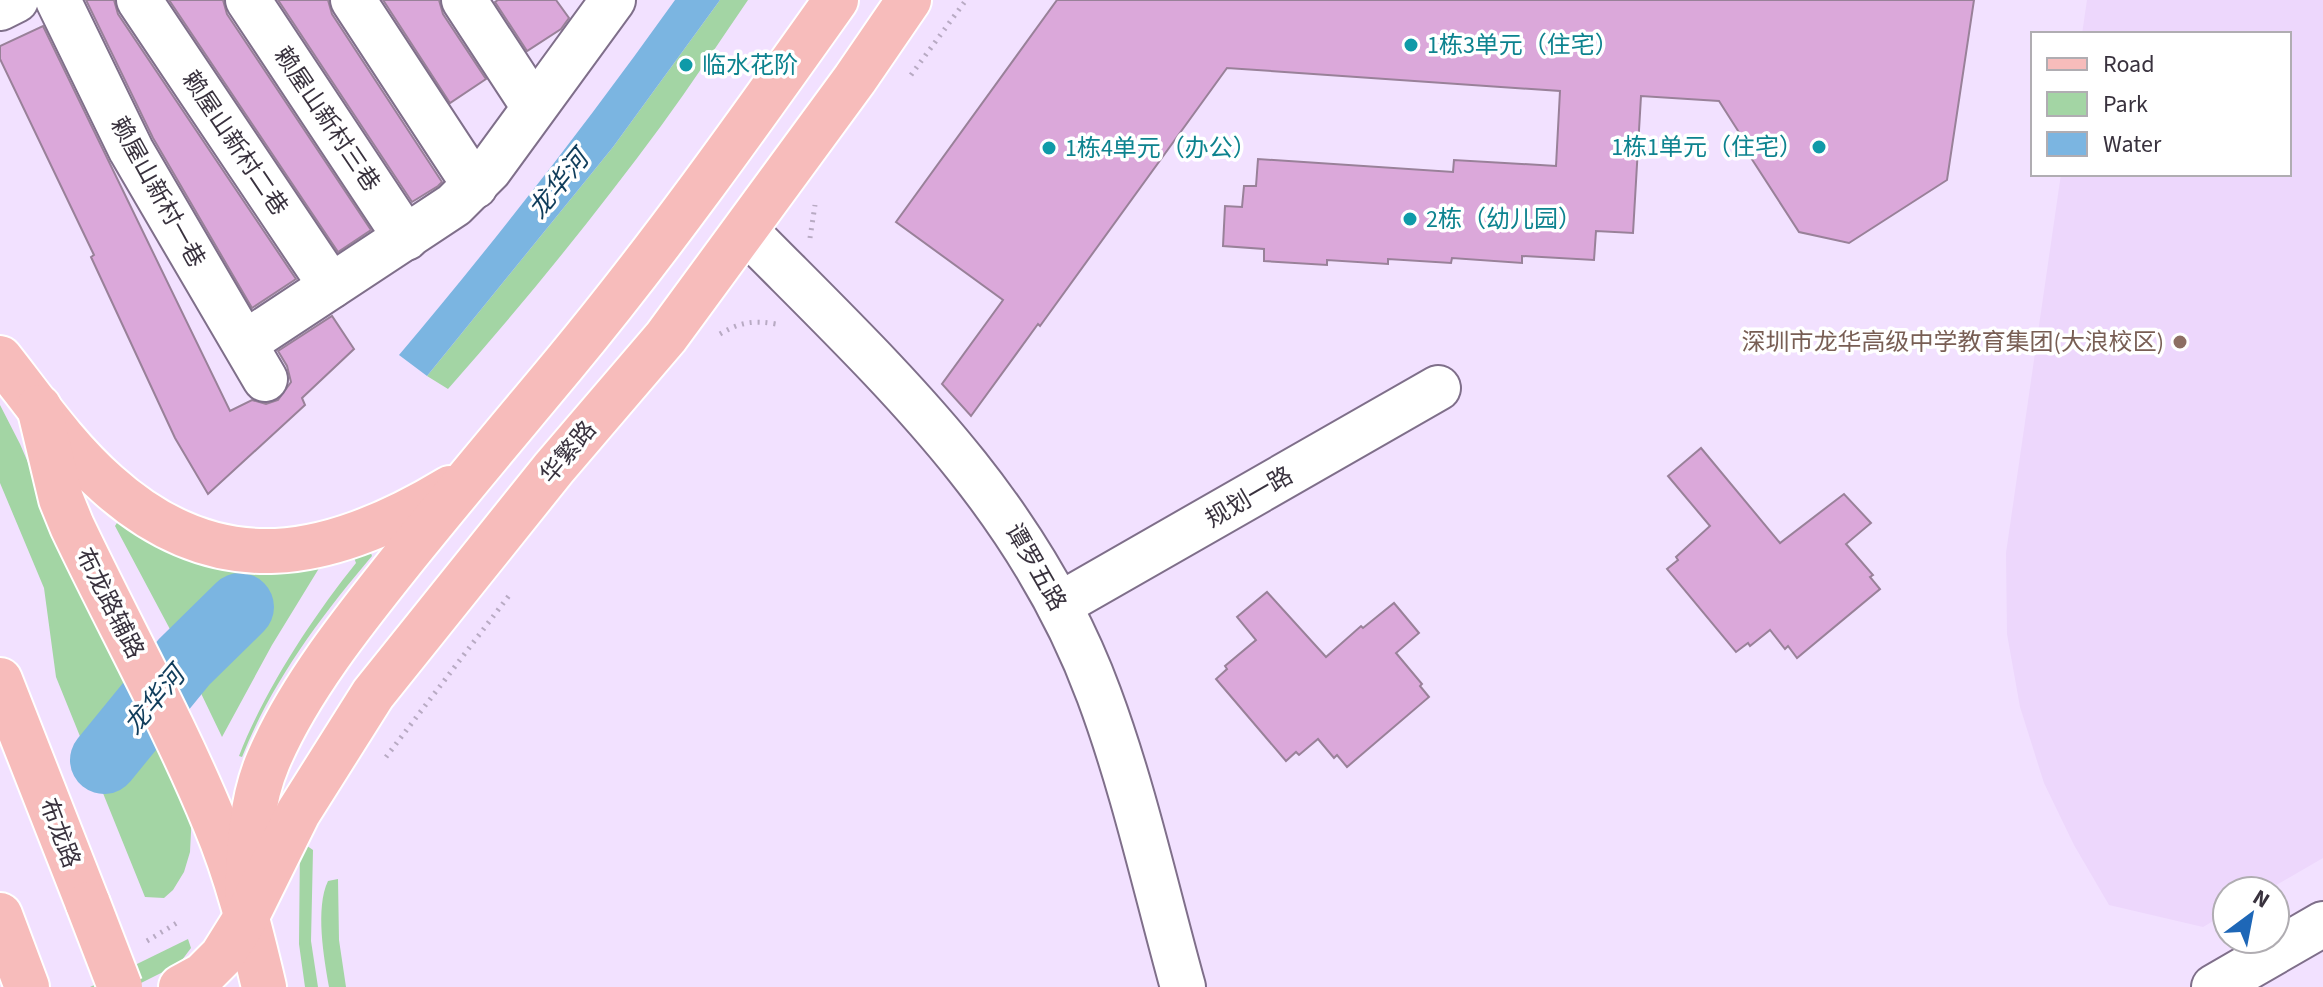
<svg xmlns="http://www.w3.org/2000/svg" width="2323" height="987" viewBox="0 0 2323 987" font-family="'Source Sans 3','Noto Sans SC',sans-serif">
  <rect width="100%" height="100%" fill="#f2e1ff"/>
  <polygon fill="#edd7fc" points="2087,0 2323,0 2323,858 2266,891 2227,891 2227,913 2203,927 2109,905 2074,845 2044,783 2020,707 2007,634 2006,553 2061,174 2289,174 2289,34 2082,34"/>
  <g fill="#a3d5a4">
    <path d="M720 0H748C719 42 691 85 661 126 594 217 523 304 448 389L427 376 613 147Z"/>
    <polygon points="0,405 20,444 94,616 130,684 115,779 153,731 192,812 190,852 184,872 173,890 164,898 145,897 56,677 44,588 0,483"/>
    <polygon points="122,515 321,565 272,645 222,737 172,633 115,526"/>
    <path d="M370 550 372 556C321 616 271 683 242 757L239 756C265 689 312 618 356 563L353 555Z"/>
    <polygon points="300,841 313,850 311,941 318,987 305,987 299,944"/>
    <path d="M338 879 339 940 346 987H329C324 958 315 908 328 881Z"/>
    <polygon points="188,939 191,948 179,964 133,987 90,987"/>
  </g>
  <g fill="#7bb5e1">
    <path d="M675 0H720L613 147 427 376 399 355C496 240 588 122 675 0Z"/>
    <path d="M215 592 254 622 153 731 115 780 96 732C132 681 169 635 215 592Z"/>
  </g>
  <polygon fill="#f2e1ff" points="169,631 198,688 155,735 127,680"/>
  <g fill="none" stroke-linecap="round" stroke-linejoin="round">
    <polyline stroke="#7bb5e1" stroke-width="68" points="104,760 184,662 240,607"/>
  </g>
  <g fill="#dba8da" stroke="#998199" stroke-width="2">
    <polygon points="86,0 114,0 118,14 296,279 252,308 153,138"/>
    <polygon points="169,0 223,0 227,14 371,230 338,252"/>
    <polygon points="278,0 328,0 332,14 442,182 438,186 412,202"/>
    <polygon points="383,0 439,0 443,14 486,79 450,103"/>
    <polygon points="498,0 556,0 569,18 561,29 527,51 495,2"/>
    <polygon points="1057,0 1974,0 1947,180 1849,243 1799,232 1742,144 1742,137 1719,101 1641,96 1633,233 1596,231 1594,260 1522,256 1522,263 1452,258 1451,263 1388,259 1388,264 1327,260 1327,265 1264,261 1264,249 1223,246 1225,206 1242,207 1244,186 1256,186 1258,159 1453,172 1454,160 1556,166 1560,91 1227,68 1040,326 1038,324 971,416 942,384 1003,300 896,222"/>
    <polygon points="43,26 230,411 252,400 266,404 278,400 291,382 287,366 278,351 332,316 354,349 302,398 305,405 208,494 175,438 91,257 94,255 0,59 0,46"/>
    <polygon points="1701,448 1780,543 1844,494 1871,523 1846,544 1873,575 1870,577 1880,589 1797,658 1788,646 1785,649 1770,630 1750,646 1748,643 1736,652 1667,569 1678,560 1676,557 1710,526 1668,476"/>
    <polygon points="1267,592 1326,657 1361,626 1363,628 1394,603 1419,633 1396,653 1422,684 1420,686 1429,697 1347,767 1337,755 1334,758 1318,739 1299,755 1296,752 1286,761 1216,679 1227,669 1225,666 1256,640 1237,617"/>
  </g>
  <g fill="none" stroke-linecap="round" stroke-linejoin="round">
    <g stroke="#7f6f8a" stroke-width="48">
      <g id="minor">
        <polyline points="58,0 131,150 265,379"/>
        <polyline points="139,0 331,286"/>
        <polyline points="248,0 406,238"/>
        <polyline points="353,0 475,186"/>
        <polyline points="464,0 534,107"/>
        <polyline points="0,8 16,0"/>
        <path d="M745 230C887 374 1027 500 1099 695 1134 789 1156 890 1183 987"/>
        <polyline points="245,343 454,205 489,170 613,0"/>
        <polyline points="1059,605 1438,388"/>
        <polyline points="2214,987 2323,924"/>
      </g>
    </g>
    <g stroke="#fff" stroke-width="48">
      <g id="major">
        <path d="M0 358C34 401 66 448 107 484 219 585 331 560 450 488"/>
        <path d="M39 407 61 499 72 526C119 625 173 721 215 823 237 875 251 932 264 987"/>
        <polyline points="0,680 88,904"/>
        <path d="M247 898C249 852 250 803 268 761 298 690 354 620 402 560 455 494 510 429 564 364 661 247 748 124 836 0"/>
        <polyline points="0,915 27,987"/>
        <polyline points="181,987 203,975 222,956 247,916 298,813 373,694 554,468 666,337 855,79 909,0"/>
      </g>
    </g>
    <g stroke="#b8aac3" stroke-width="5" stroke-dasharray="2 6" stroke-linecap="butt">
      <polyline points="911,75 966,0"/>
      <polyline points="810,238 815,205"/>
      <path d="M720 334C740 322 754 320 776 324"/>
      <polyline points="386,757 511,593"/>
      <polyline points="147,941 180,921"/>
    </g>
    <use href="#minor" stroke="#fff" stroke-width="44"/>
    <use href="#major" stroke="#f7bcbb" stroke-width="44"/>
    <g stroke="#fff" stroke-width="48" stroke-linecap="butt">
      <polyline id="major-bridge" points="88,904 120,987"/>
    </g>
    <use href="#major-bridge" stroke="#f7bcbb" stroke-width="44"/>
  </g>
  <g fill="#0f9aa8" stroke="#fff" stroke-width="3">
    <circle cx="1411" cy="45" r="8"/>
    <circle cx="686" cy="65" r="8"/>
    <circle cx="1819" cy="147" r="8"/>
    <circle cx="1049" cy="148" r="8"/>
    <circle cx="1410" cy="219" r="8"/>
  </g>
  <circle fill="#8d6e63" stroke="#fff" stroke-width="3" cx="2180" cy="342" r="8"/>
  <g text-anchor="middle" stroke-width="7" stroke-linejoin="round" paint-order="stroke">
    <g font-size="24" fill="#0d838f" stroke="#fff" text-anchor="start">
      <text x="1427" y="53">1栋3单元（住宅）</text>
      <text x="702" y="73">临水花阶</text>
      <text x="1803" y="155" text-anchor="end">1栋1单元（住宅）</text>
      <text x="1065" y="156">1栋4单元（办公）</text>
      <text x="1426" y="227">2栋（幼儿园）</text>
    </g>
    <g font-size="24" fill="#39323e" stroke="#fff">
      <text transform="translate(327 119) rotate(56)" y="8">赖屋山新村三巷</text>
      <text transform="translate(235 143) rotate(56)" y="8">赖屋山新村二巷</text>
      <text transform="translate(158 192) rotate(61)" y="8">赖屋山新村一巷</text>
      <text transform="translate(568 452) rotate(-50)" y="8">华繁路</text>
      <text transform="translate(1249 497) rotate(-30)" y="8">规划一路</text>
      <text transform="translate(1036 567) rotate(60)" y="8">谭罗五路</text>
      <text transform="translate(110 603) rotate(63)" y="8">布龙路辅路</text>
      <text transform="translate(60 833) rotate(69)" y="8">布龙路</text>
    </g>
    <g font-size="24" fill="#785e54" stroke="#fff" text-anchor="end">
      <text x="2164" y="350">深圳市龙华高级中学教育集团(大浪校区)</text>
    </g>
    <g font-size="26" font-style="italic" fill="#103d5b" stroke="#fff">
      <text transform="translate(558 184) rotate(-51)" y="9">龙华河</text>
      <text transform="translate(154 700) rotate(-50)" y="9">龙华河</text>
    </g>
  </g>
  <rect x="2031" y="32" width="260" height="144" fill="#ffffff" stroke="#b0adb2" stroke-width="2"/>
  <rect x="2047" y="58" width="40" height="12" fill="#f7bcbb" stroke="#b0adb2" stroke-width="2"/>
  <text x="2103" y="72" font-size="24" fill="#39323e">Road</text>
  <rect x="2047" y="92" width="40" height="24" fill="#a3d5a4" stroke="#b0adb2" stroke-width="2"/>
  <text x="2103" y="112" font-size="24" fill="#39323e">Park</text>
  <rect x="2047" y="132" width="40" height="24" fill="#7bb5e1" stroke="#b0adb2" stroke-width="2"/>
  <text x="2103" y="152" font-size="24" fill="#39323e">Water</text>
  <g transform="translate(2251 915) rotate(32)"><circle r="38" fill="#ffffff" stroke="#b0adb2" stroke-width="2"/>
  <path d="M0-6L14 30L0 20L-14 30Z" fill="#1e67b7"/>
  <text y="-12" font-size="22" font-weight="bold" text-anchor="middle" fill="#39323e">N</text>
  </g>
</svg>
